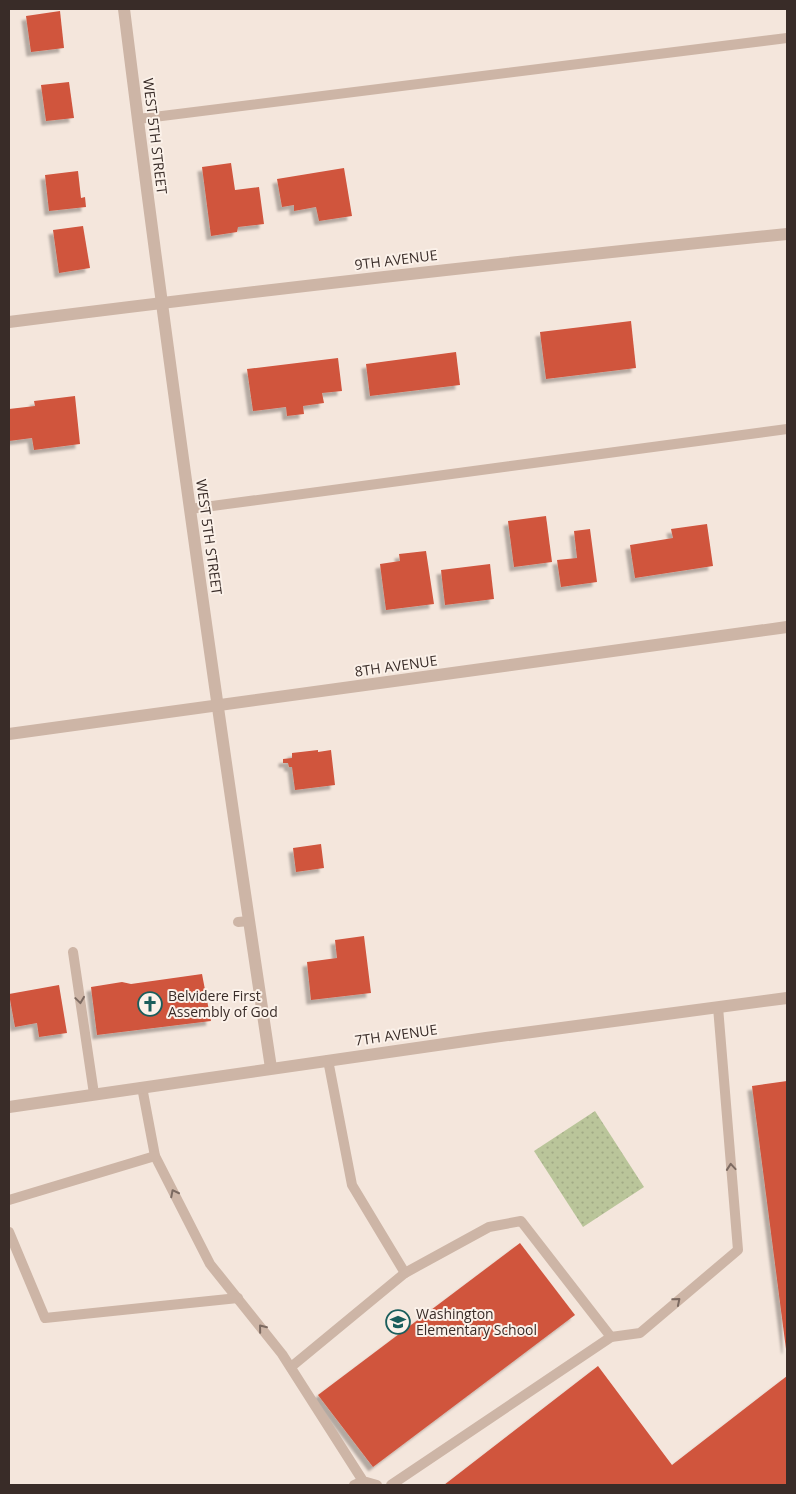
<svg xmlns="http://www.w3.org/2000/svg" width="796" height="1494" viewBox="0 0 796 1494" font-family="'Open Sans',sans-serif">
  <defs>
    <pattern id="park-dots" width="8" height="8" patternUnits="userSpaceOnUse" patternTransform="scale(1.25)"><rect width="8" height="8" fill="#bac59a"/><path d="M2 2h.1M6 6h.1" fill="none" stroke="#a1a985" stroke-width="1.8" stroke-linecap="round"/></pattern>
    <filter id="shadow"><feDropShadow dx="-4.5" dy="4.5" stdDeviation="1" flood-color="#0004"/></filter>
  </defs>
  <rect width="100%" height="100%" fill="#f4e6dc"/>
  <polygon fill="url(#park-dots)" points="595,1111 644,1187 583,1227 534,1151"/>
  <g fill="#d0543e" filter="url(#shadow)">
    <polygon points="60,11 64,48 31,52 26,16"/>
    <polygon points="69,82 74,118 46,121 41,85"/>
    <polygon points="231,163 235,190 259,187 264,224 238,227 237,232 211,236 202,167"/>
    <polygon points="344,168 352,216 319,221 316,207 294,211 294,205 282,207 277,179"/>
    <polygon points="78,171 81,198 85,197 86,207 49,211 45,175"/>
    <polygon points="83,226 90,268 59,273 53,230"/>
    <polygon points="631,321 636,368 546,379 540,332"/>
    <polygon points="456,352 460,385 370,396 366,364"/>
    <polygon points="338,358 342,391 322,393 324,403 303,406 304,414 287,416 286,407 253,411 247,369"/>
    <polygon points="75,396 80,444 34,450 32,438 9,441 9,409 35,406 34,401"/>
    <polygon points="546,516 552,562 514,567 508,521"/>
    <polygon points="707,524 713,566 635,578 630,545 673,538 671,529"/>
    <polygon points="590,529 597,582 561,587 557,560 577,558 574,531"/>
    <polygon points="426,551 434,604 386,610 380,564 400,561 399,554"/>
    <polygon points="490,564 494,599 445,605 441,570"/>
    <polygon points="318,750 318,752 331,750 335,785 295,790 292,767 289,767 288,763 283,763 283,759 292,758 292,753"/>
    <polygon points="321,844 324,868 296,872 293,848"/>
    <polygon points="364,936 371,993 311,1000 307,962 337,958 335,940"/>
    <polygon points="202,974 211,1021 97,1035 91,987 122,982 131,984"/>
    <polygon points="59,985 67,1033 39,1037 37,1023 15,1027 9,994"/>
    <polygon points="787,1081 787,1349 786,1349 752,1086"/>
    <polygon points="520,1243 575,1315 373,1467 318,1395"/>
    <polygon points="598,1366 672,1465 787,1376 787,1485 444,1485"/>
  </g>
  <g fill="none" stroke-linecap="round" stroke-linejoin="round">
    <g stroke="#cdb5a6" stroke-width="10">
      <polyline points="138,119 787,38"/>
      <polyline points="190,509 787,429"/>
      <polyline points="238,922 249,921"/>
      <polyline points="73,952 94,1094"/>
      <polyline points="328,1060 352,1185 405,1273 489,1227 521,1221 611,1337"/>
      <polyline points="142,1087 155,1156 210,1264 282,1354 363,1481 377,1485"/>
      <polyline points="9,1200 155,1156"/>
      <polyline points="9,1232 45,1318 238,1298"/>
      <polyline points="291,1367 405,1273"/>
      <polyline points="354,1485 363,1481"/>
      <polyline points="391,1485 611,1337 640,1333 738,1250 718,1007"/>
    </g>
    <g stroke="#cdb5a6" stroke-width="12">
      <path d="M124 9C168 363 218 716 271 1068"/>
      <path d="M9 322C268 289 527 260 787 234"/>
      <polyline points="9,734 787,627"/>
    </g>
    <polyline stroke="#cdb5a6" stroke-width="12" points="9,1107 486,1038 787,998"/>
  </g>
  <defs><path id="oneway-chevron" d="M-2-3.5L2.5 0L-2 3.5" fill="none" stroke-width="1.6" stroke-linecap="round" stroke-linejoin="round" transform="scale(1.25)"/></defs>
  <g stroke="#7c6a61">
    <use href="#oneway-chevron" transform="translate(80 1000) rotate(82)"/>
    <use href="#oneway-chevron" transform="translate(731 1167) rotate(-95)"/>
    <use href="#oneway-chevron" transform="translate(174 1193) rotate(-117)"/>
    <use href="#oneway-chevron" transform="translate(677 1301) rotate(-40)"/>
    <use href="#oneway-chevron" transform="translate(262 1328) rotate(-129)"/>
  </g>
  <defs>
    <g id="church-ring" transform="scale(1.25)"><circle r="9.5" fill="#fbf1e9" stroke="#1a5e5c" stroke-width="1.5"/><path d="M-1.2-6h2.4v3.5h3.3v2.4h-3.3V6h-2.4V-.1h-3.3v-2.4h3.3Z" fill="#1a5e5c"/></g>
    <g id="school-ring" transform="scale(1.25)"><circle r="9.5" fill="#fbf1e9" stroke="#1a5e5c" stroke-width="1.5"/><path d="M0-5L7-2L0 1L-7-2ZM-4 1L0 2.5L4 1V4Q0 6-4 4Z" fill="#1a5e5c"/></g>
  </defs>
  <g fill-rule="evenodd">
    <use href="#church-ring" x="150" y="1004"/>
    <use href="#school-ring" x="398" y="1322"/>
  </g>
  <g text-anchor="middle" stroke-width="4" stroke-linejoin="round" paint-order="stroke">
    <g font-size="14" fill="#392c28" stroke="#fbf1e9">
      <text transform="translate(155 136) rotate(83)" y="5">WEST 5TH STREET</text>
      <text transform="translate(396 260) rotate(-7)" y="5">9TH AVENUE</text>
      <text transform="translate(209 537) rotate(82)" y="5">WEST 5TH STREET</text>
      <text transform="translate(396 666) rotate(-8)" y="5">8TH AVENUE</text>
      <text transform="translate(396 1035) rotate(-8)" y="5">7TH AVENUE</text>
    </g>
    <g font-size="14" fill="#392c28" stroke="#fbf1e9" text-anchor="start">
      <text x="168" y="1001">Belvidere First<tspan x="168" dy="16">Assembly of God</tspan></text>
      <text x="416" y="1319">Washington<tspan x="416" dy="16">Elementary School</tspan></text>
    </g>
  </g>
  <rect width="796" height="1494" fill="none" stroke="#392c28" stroke-width="20"/>
</svg>
